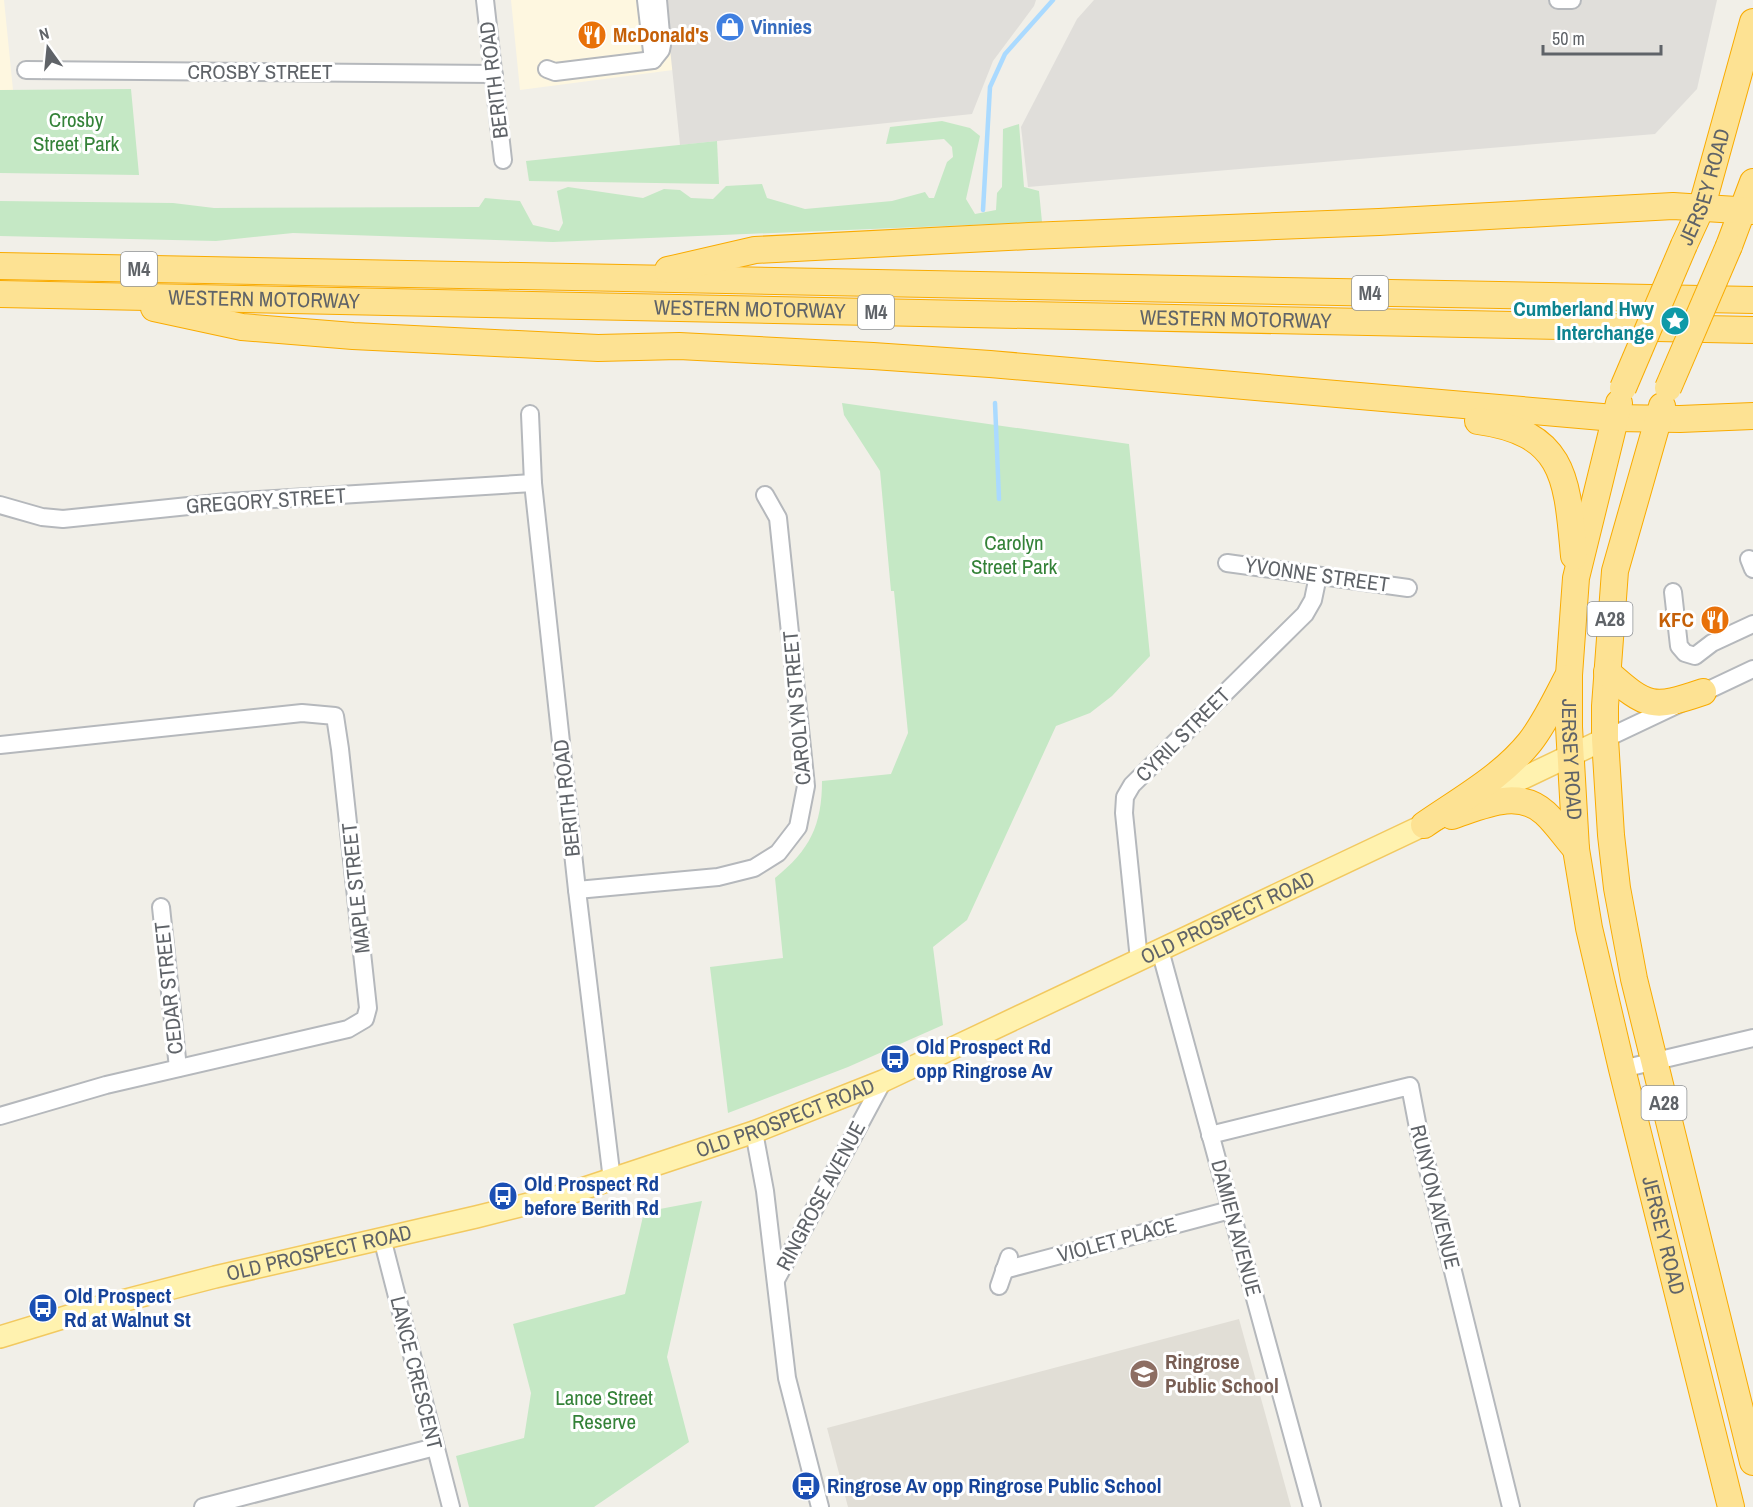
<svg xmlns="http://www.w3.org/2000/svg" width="1753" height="1507" viewBox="0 0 1753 1507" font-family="'Archivo Narrow',sans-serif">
  <rect width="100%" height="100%" fill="#f1efe8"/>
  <g fill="#fef7e0">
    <polygon points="0,0 4,0 13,90 0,90"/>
    <polygon points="511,0 665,0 673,70 520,90"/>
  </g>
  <g fill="#e0deda">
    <polygon points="665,0 1036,0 1034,6 993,61 972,114 680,145"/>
    <polygon points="1094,0 1717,0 1697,89 1655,134 1028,187 1021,127 1077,19"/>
  </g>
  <polygon fill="#e1ded6" points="1239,1319 1291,1507 848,1507 827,1428"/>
  <g fill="#c5e8c5">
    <polygon points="131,89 139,175 0,173 0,90"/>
    <polygon points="942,121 970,128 980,136 966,199 975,214 996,210 997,193 1002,187 1003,129 1019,124 1024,187 1039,191 1042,222 553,242 293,233 216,241 0,236 0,201 173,203 214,208 479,207 485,198 520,201 533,225 559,231 563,223 557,191 568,187 643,198 664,189 680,190 691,198 713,199 726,186 762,184 767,198 805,209 892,201 925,192 929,198 934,198 947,162 953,157 952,147 944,139 886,144 890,127"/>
    <polygon points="717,141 719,184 529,181 526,161"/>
    <path d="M842 403 1129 444 1150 656 1112 696 1090 713 1056 726 967 920 933 947 943 1025 848 1067 728 1113 710 967 783 958 775 878C810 850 822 825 822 781L891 774 908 733 894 591H891L880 471 844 415Z"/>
    <polygon points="702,1201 667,1357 689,1442 594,1507 469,1507 456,1456 524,1438 531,1393 513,1324 625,1294 644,1212"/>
  </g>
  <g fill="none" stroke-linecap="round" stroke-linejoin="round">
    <g stroke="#aadaff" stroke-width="4.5">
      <polyline points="983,210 990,87 1005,54 1053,0"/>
      <polyline points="995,403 999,499"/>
    </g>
    <g stroke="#b5b8bc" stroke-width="20">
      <g id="minor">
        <polyline points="485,0 503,160"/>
        <polyline points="646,0 653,60"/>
        <polyline points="1558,0 1572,0"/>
        <polyline points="547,69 555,72 653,60 661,50 662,45 658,0"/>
        <polyline points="26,70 494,74"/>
        <polyline points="530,414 533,483 577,890 612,1180"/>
        <polyline points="0,505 42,517 63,519 227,502 533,483"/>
        <polyline points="1749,559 1753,569"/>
        <polyline points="1227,563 1408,588"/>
        <polyline points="1673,592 1679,646 1685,653 1695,656 1712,643 1753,624"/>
        <polyline points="1605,739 1753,669"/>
        <polyline points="0,745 302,713 335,716 340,749 368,1008 365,1019 348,1029 106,1085 0,1116"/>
        <polyline points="577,890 718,877 754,868 778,853 798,827 806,786 778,518 765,495"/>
        <polyline points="161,907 178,1068"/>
        <polyline points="1160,950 1312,1507"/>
        <polyline points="1139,960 1124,813 1125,797 1132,785 1305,614 1313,600 1318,576"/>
        <polyline points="1622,1069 1753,1038"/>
        <polyline points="754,1132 765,1191 787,1378 820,1507"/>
        <polyline points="1210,1135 1410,1086 1419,1133 1511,1507"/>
        <polyline points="382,1238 451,1507"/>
        <polyline points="1004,1270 1230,1210"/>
        <polyline points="776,1280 883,1081"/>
        <polyline points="999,1286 1009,1257"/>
        <polyline points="203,1507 435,1447"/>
      </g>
    </g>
    <g stroke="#f2c960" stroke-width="24">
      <g id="major">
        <polyline points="1475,801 1605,739"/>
        <path id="s1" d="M0 1337 95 1308 215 1277 476 1217 564 1195 754 1132 883 1081 1439 818"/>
      </g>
    </g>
    <g stroke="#f9ab00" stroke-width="28">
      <g id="highway">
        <path id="s2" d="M1684 245 1702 206 1753 22"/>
        <polyline points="1729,246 1753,182"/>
        <polyline points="0,266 1753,300"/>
        <polyline points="668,270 755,250 1029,236 1379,222 1673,206 1753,211"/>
        <path id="s3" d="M0 294 1753 330"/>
        <polyline points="154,308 242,327 353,336 598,348 679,346 873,356 990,364 1614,418 1680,419 1753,416"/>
        <path id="s4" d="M1619 403 1576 578 1569 675V727L1576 849 1589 928 1622 1069 1731 1507"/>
        <polyline points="1662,406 1615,571 1605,706 1605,739 1611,835 1617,888 1634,979 1753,1462"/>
        <path d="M1478 421C1567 433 1567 481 1574 556"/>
        <path d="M1607 672C1647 708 1653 709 1703 692"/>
        <path d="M1452 816C1482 806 1518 788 1545 813 1556 823 1566 838 1576 849"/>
        <path d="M1424 825C1460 800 1502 777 1530 742 1545 723 1556 699 1567 678"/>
      </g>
    </g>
    <use href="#minor" stroke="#fff" stroke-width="16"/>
    <use href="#major" stroke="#fff2af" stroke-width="21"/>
    <use href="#highway" stroke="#fde293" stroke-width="26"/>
    <g stroke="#f9ab00" stroke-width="28" stroke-linecap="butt">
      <g id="highway-bridge">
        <polyline points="1623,388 1684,245"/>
        <polyline points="1668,388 1729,246"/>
      </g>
    </g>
    <use href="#highway-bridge" stroke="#fde293" stroke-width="26"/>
  </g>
  <defs>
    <g id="shop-disc" transform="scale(1.5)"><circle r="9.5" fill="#3f7fe0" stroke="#fff"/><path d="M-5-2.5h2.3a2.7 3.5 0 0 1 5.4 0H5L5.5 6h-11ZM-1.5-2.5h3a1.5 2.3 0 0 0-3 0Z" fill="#fff"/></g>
    <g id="restaurant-disc" transform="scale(1.5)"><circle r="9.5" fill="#e8710a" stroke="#fff"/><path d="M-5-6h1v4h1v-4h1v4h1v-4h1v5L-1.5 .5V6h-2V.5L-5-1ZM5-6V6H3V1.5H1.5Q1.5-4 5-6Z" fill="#fff"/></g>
    <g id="sight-disc" transform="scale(1.5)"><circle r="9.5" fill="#0f9aa8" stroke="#fff"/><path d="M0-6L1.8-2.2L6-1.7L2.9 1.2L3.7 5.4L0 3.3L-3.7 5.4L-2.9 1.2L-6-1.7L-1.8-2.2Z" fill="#fff"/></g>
    <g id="bus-disc" transform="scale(1.5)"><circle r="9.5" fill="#1a4fb4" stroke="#fff"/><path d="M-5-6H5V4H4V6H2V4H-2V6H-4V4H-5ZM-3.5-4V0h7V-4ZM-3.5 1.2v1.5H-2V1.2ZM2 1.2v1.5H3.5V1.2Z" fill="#fff"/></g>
    <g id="school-disc" transform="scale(1.5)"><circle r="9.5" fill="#8d6e63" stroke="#fff"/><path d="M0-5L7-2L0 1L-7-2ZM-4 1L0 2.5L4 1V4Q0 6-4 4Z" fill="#fff"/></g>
  </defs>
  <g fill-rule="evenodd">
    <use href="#shop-disc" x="730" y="27"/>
    <use href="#restaurant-disc" x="592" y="35"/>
    <use href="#sight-disc" x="1675" y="321"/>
    <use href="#restaurant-disc" x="1715" y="620"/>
    <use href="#bus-disc" x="895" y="1059"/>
    <use href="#bus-disc" x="503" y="1196"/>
    <use href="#bus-disc" x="43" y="1308"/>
    <use href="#school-disc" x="1144" y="1374"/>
    <use href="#bus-disc" x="806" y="1486"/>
  </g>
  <g text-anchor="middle" stroke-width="6" stroke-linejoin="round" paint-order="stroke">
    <g fill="#fff" stroke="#8f9295" stroke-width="1.5">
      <rect x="121" y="252" width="36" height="34" rx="4.5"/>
      <rect x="1352" y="276" width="36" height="34" rx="4.5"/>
      <rect x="858" y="295" width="36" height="34" rx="4.5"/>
      <rect x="1587.5" y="602" width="45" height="34" rx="4.5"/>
      <rect x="1641.5" y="1086" width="45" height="34" rx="4.5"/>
    </g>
    <g font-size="20" font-weight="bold" fill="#5f6368">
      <text x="139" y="276">M4</text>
      <text x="1370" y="300">M4</text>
      <text x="876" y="319">M4</text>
      <text x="1610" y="626">A28</text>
      <text x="1664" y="1110">A28</text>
    </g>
    <g font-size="21" font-weight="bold" fill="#366cbe" stroke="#fff" text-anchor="start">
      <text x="751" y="34">Vinnies</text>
    </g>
    <g font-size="21" font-weight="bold" fill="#c56008" stroke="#fff" text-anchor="start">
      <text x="613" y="42">McDonald's</text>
      <text x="1694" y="627" text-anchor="end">KFC</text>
    </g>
    <g font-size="21" fill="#5f6368" stroke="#fff">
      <text x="260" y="79">CROSBY STREET</text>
      <text transform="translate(494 80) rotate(-97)" y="7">BERITH ROAD</text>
      <text dy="7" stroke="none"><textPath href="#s2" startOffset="62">JERSEY ROAD</textPath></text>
      <text dy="7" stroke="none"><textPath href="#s3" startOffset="264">WESTERN MOTORWAY</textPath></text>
      <text dy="7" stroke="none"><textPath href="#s3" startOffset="750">WESTERN MOTORWAY</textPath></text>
      <text dy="7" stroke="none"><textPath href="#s3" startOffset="1236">WESTERN MOTORWAY</textPath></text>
      <text transform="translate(266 501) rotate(-4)" y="7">GREGORY STREET</text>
      <text transform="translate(1317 575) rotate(8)" y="7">YVONNE STREET</text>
      <text transform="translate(797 708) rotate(-95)" y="7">CAROLYN STREET</text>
      <text transform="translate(1183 735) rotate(-45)" y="7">CYRIL STREET</text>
      <text dy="7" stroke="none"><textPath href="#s4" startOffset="362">JERSEY ROAD</textPath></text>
      <text transform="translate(567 798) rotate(-96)" y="7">BERITH ROAD</text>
      <text transform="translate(356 888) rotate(-96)" y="7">MAPLE STREET</text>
      <text dy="7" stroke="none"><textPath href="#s1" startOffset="1302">OLD PROSPECT ROAD</textPath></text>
      <text transform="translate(169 988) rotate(-96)" y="7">CEDAR STREET</text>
      <text dy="7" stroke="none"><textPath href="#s1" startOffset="816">OLD PROSPECT ROAD</textPath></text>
      <text transform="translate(821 1196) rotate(-62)" y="7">RINGROSE AVENUE</text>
      <text transform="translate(1435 1197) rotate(76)" y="7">RUNYON AVENUE</text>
      <text transform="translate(1236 1228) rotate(75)" y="7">DAMIEN AVENUE</text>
      <text dy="7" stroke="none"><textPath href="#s4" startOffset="848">JERSEY ROAD</textPath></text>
      <text transform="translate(1117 1240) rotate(-15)" y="7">VIOLET PLACE</text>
      <text dy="7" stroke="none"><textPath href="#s1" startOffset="330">OLD PROSPECT ROAD</textPath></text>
      <text transform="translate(416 1373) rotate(76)" y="7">LANCE CRESCENT</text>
    </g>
    <g font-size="21" fill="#348238" stroke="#fff">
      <text x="76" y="127">Crosby<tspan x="76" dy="24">Street Park</tspan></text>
      <text x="1014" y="550">Carolyn<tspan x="1014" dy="24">Street Park</tspan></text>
      <text x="604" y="1405">Lance Street<tspan x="604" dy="24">Reserve</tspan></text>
    </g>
    <g font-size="21" font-weight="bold" fill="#0d838f" stroke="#fff" text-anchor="end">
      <text x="1654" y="316">Cumberland Hwy<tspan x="1654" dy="24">Interchange</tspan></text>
    </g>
    <g font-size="21" font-weight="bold" fill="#164399" stroke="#fff" text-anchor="start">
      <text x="916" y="1054">Old Prospect Rd<tspan x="916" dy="24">opp Ringrose Av</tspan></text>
      <text x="524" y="1191">Old Prospect Rd<tspan x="524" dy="24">before Berith Rd</tspan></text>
      <text x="64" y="1303">Old Prospect<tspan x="64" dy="24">Rd at Walnut St</tspan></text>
      <text x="827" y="1493">Ringrose Av opp Ringrose Public School</text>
    </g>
    <g font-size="21" font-weight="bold" fill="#785e54" stroke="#fff" text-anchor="start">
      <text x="1165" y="1369">Ringrose<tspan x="1165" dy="24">Public School</tspan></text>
    </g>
  </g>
  <g transform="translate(48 48) rotate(345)" stroke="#ffffff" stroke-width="4.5" paint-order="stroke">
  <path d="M0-4.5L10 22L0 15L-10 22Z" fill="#5f6368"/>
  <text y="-9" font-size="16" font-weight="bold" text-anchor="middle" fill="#5f6368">N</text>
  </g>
  <path d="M1543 45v9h118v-9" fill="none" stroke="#5f6368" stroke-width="3"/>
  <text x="1552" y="45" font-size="18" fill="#5f6368" stroke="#ffffff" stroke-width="4.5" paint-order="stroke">50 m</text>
</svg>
